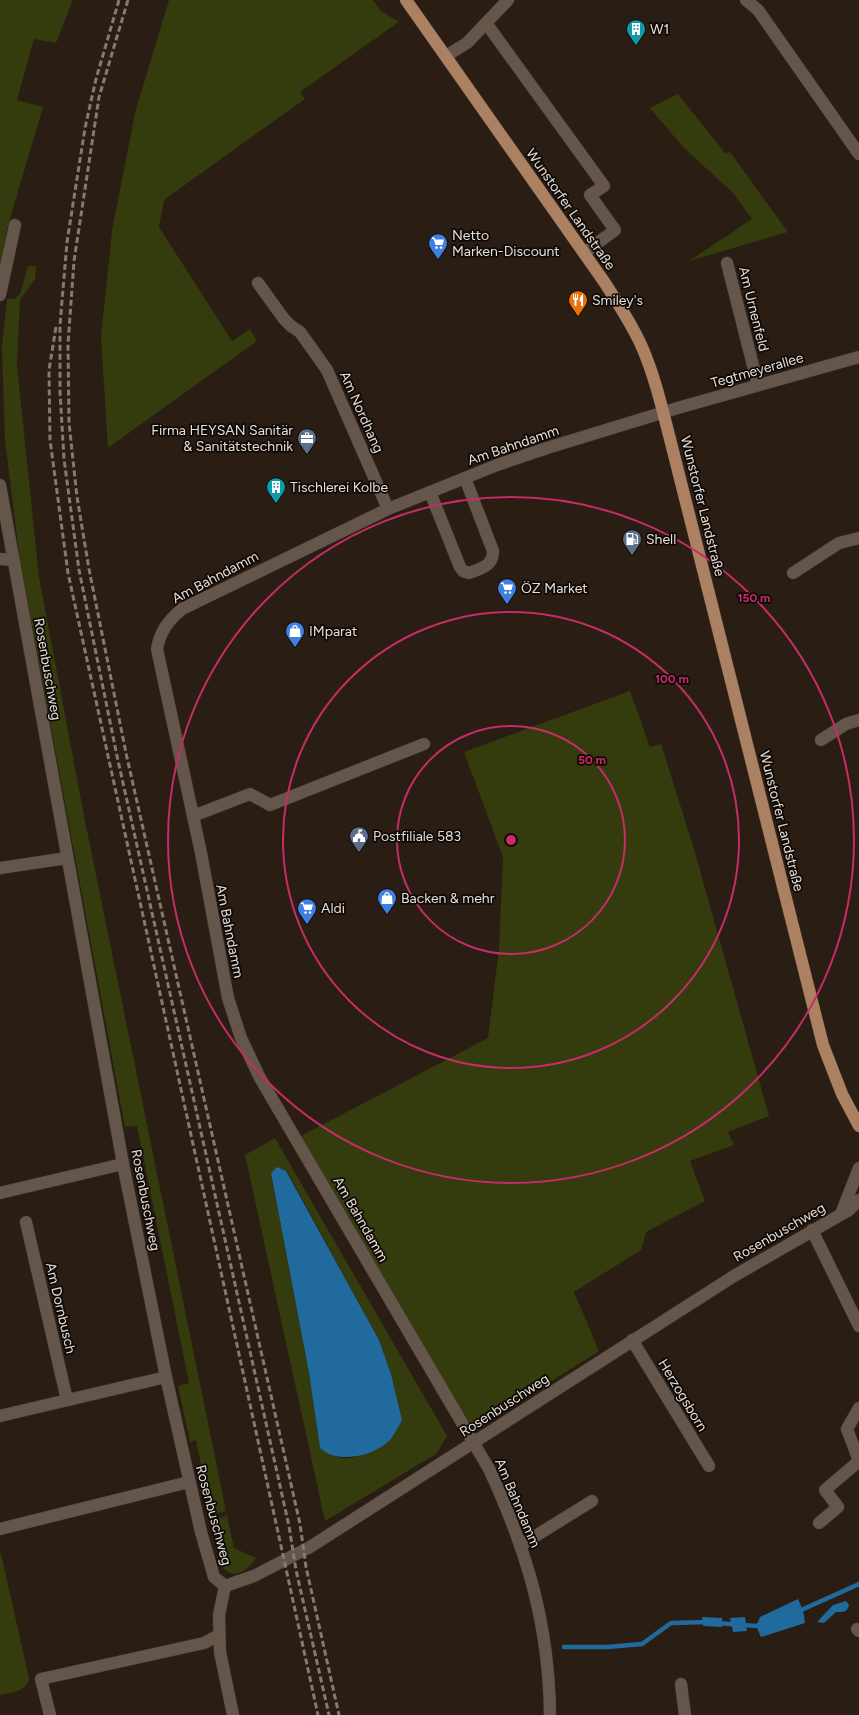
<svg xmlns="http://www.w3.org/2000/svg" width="859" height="1715" viewBox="0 0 859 1715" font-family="Figtree,sans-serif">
  <rect width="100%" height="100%" fill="#2a1d14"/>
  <g fill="#343b0d" fill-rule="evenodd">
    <polygon points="0,0 73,0 56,43 34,39 17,100 43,107 7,229 0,267"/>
    <polygon points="169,0 373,0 381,11 399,22 300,92 305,99 164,200 159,227 232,341 250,329 257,341 108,448 101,337 112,231 135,113"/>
    <polygon points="678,94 725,153 730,152 788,232 689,261 752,219 733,193 683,147 650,108"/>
    <polygon points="28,266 36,266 35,279 20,300 17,366 39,577 85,821 226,1511 211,1515 196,1440 190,1442 178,1386 189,1383 137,1126 125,1127 20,560 5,441 2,347 7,299 14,299 20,294"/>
    <polygon points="630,691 650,747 661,744 694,849 769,1116 728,1132 734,1145 690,1161 705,1201 646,1232 641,1250 574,1292 599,1351 475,1430 466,1421 301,1136 488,1038 499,949 503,857 464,752"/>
    <path d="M275 1138 447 1436 436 1454 325 1521 245 1155ZM287 1171 379 1340 391 1374 402 1420C389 1433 364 1462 343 1458 336 1457 327 1451 320 1448L309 1373 271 1173Z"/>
    <path d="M227 1516 234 1548 256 1558C249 1569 235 1581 223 1568L212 1520Z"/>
    <path d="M0 1554H1L29 1678C27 1692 12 1692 0 1695Z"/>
  </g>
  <g fill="#216a9d">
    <path d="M277 1167 286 1171 379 1340 391 1374 402 1420C399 1426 395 1433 391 1439 375 1456 338 1465 320 1448L309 1373 271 1173Z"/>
    <polygon points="798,1599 803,1610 805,1623 761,1637 756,1626 760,1617"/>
    <path d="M846 1601 849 1605C847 1613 843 1612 836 1612L824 1623 817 1622 833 1605Z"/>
    <polygon points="702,1617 722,1618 722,1627 703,1626"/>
    <polygon points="745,1617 747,1631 733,1632 730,1618"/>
  </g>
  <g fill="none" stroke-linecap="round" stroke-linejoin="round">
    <g stroke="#216a9d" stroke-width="4.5">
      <polyline points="799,1611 859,1584"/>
      <polyline points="717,1623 756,1626 761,1624"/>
      <polyline points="564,1647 607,1647 642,1644 671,1623 708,1622"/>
    </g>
    <g stroke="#413631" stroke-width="13">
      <g id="minor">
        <polyline points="746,0 758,10 859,154"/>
        <polyline points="486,23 604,186 590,195 615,230 584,253"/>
        <polyline points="446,56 467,43 508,0"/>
        <polyline points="727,263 758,385"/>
        <polyline points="258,283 284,319 291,326 300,332 327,370 388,509"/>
        <polyline points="0,295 15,225"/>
        <polyline points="0,485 123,1164 166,1377 201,1532 214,1577 225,1586 254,1576 310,1547 734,1276 849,1210 859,1200"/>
        <path d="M430 492 460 567 463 571 469 573C482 568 493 566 493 551L465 478"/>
        <polyline points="0,559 13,560"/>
        <polyline points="793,573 839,543 859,538"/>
        <polyline points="821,740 846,724 859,720"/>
        <polyline points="193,816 250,794 270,805 424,744"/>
        <polyline points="0,868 67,858"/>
        <polyline points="0,1193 123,1164"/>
        <polyline points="841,1214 859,1168"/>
        <polyline points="26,1222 67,1400"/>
        <polyline points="812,1230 859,1326"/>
        <polyline points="632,1340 709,1466"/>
        <polyline points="0,1416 166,1377"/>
        <polyline points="819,1523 838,1507 825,1490 859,1461 847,1429 859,1408"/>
        <polyline points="0,1529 189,1482"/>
        <polyline points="521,1545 592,1501"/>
        <polyline points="225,1586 219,1615 220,1652 233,1715"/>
        <polyline points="857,1629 859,1631"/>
        <polyline points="681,1684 685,1715"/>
        <polyline points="50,1715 41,1679 204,1643 219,1635"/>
        <path d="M550 1715C549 1624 527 1551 489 1469L260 1078 241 1038 228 998 201 853 157 649C160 631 169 620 182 609L388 509 497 465 547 448 681 407 859 357"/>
      </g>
    </g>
    <g stroke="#413631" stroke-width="13">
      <path id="major" d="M406 0 605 283C618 304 632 324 642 347 655 377 662 408 670 439L823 1045 842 1094 859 1126"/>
    </g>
    <use href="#minor" stroke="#64564b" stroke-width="12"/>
    <use href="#major" stroke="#ab8161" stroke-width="12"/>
    <g stroke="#857a72" stroke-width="3" stroke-dasharray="6 3" stroke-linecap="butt">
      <polyline points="119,0 96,79 85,128 67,242 60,325 60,392 64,459 79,570 117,756 289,1526 296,1570 329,1715"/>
      <polyline points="128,0 99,97 74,261 68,344 69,423 77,497 89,569 126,753 300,1524 306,1567 339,1715"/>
      <polyline points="56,327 49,370 50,440 68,573 318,1715"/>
    </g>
  </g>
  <g fill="none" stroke="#c62c67" stroke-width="2">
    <circle cx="511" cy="840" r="114"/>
    <circle cx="511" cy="840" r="228"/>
    <circle cx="511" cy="840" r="343"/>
  </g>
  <defs>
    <g id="building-pin" transform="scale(1)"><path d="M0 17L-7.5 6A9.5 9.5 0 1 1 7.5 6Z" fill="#0f9aa8" stroke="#0e0905"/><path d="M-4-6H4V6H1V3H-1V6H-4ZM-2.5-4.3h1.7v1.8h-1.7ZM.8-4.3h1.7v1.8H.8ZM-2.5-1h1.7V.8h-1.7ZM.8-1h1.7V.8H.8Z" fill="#fff"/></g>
    <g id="supermarket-pin" transform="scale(1)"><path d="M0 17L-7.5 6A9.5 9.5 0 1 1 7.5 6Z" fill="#3f7fe0" stroke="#0e0905"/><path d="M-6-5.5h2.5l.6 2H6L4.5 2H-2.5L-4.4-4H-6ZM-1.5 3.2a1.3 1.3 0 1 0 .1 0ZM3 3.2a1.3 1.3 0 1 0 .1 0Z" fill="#fff"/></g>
    <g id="restaurant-pin" transform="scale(1)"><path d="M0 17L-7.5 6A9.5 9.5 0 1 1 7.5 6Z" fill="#e8710a" stroke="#0e0905"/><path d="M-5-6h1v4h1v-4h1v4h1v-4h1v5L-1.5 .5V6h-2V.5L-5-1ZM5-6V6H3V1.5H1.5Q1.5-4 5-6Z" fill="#fff"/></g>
    <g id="office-pin" transform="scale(1)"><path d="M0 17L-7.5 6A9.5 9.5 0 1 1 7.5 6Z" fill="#5c6f8a" stroke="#0e0905"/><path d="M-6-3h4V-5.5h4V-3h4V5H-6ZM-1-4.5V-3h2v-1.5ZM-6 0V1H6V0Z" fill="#fff"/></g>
    <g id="fuel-pin" transform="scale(1)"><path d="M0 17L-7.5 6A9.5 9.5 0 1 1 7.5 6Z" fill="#5c6f8a" stroke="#0e0905"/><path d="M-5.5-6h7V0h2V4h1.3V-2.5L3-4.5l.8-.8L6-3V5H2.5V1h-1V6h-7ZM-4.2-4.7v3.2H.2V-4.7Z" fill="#fff"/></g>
    <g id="shop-pin" transform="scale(1)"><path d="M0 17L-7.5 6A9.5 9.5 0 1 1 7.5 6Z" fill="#3f7fe0" stroke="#0e0905"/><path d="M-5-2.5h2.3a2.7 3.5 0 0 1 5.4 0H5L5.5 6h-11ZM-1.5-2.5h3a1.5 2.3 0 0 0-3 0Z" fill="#fff"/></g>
    <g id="civic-pin" transform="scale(1)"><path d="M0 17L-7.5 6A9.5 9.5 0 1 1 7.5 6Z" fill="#5c6f8a" stroke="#0e0905"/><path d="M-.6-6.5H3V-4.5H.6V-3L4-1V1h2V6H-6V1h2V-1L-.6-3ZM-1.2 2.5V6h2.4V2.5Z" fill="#fff"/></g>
  </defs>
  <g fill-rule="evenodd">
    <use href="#building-pin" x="636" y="29"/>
    <use href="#supermarket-pin" x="438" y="243"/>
    <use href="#restaurant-pin" x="578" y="300"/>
    <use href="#office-pin" x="307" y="438"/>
    <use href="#building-pin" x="276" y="487"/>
    <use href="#fuel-pin" x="632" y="539"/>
    <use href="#supermarket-pin" x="507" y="588"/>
    <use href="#shop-pin" x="295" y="631"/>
    <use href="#civic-pin" x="359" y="836"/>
    <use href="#shop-pin" x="387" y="898"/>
    <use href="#supermarket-pin" x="307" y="908"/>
  </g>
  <g text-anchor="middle" stroke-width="3.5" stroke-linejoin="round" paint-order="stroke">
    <g font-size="14" fill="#e6ddd6" stroke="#0e0905" text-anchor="start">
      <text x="650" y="34">W1</text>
      <text x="452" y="240">Netto<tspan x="452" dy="16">Marken-Discount</tspan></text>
      <text x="592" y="305">Smiley's</text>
      <text x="293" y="435" text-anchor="end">Firma HEYSAN Sanitär<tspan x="293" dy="16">&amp; Sanitätstechnik</tspan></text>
      <text x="290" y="492">Tischlerei Kolbe</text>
      <text x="646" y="544">Shell</text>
      <text x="521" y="593">ÖZ Market</text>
      <text x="309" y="636">IMparat</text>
      <text x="373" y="841">Postfiliale 583</text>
      <text x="401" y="903">Backen &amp; mehr</text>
      <text x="321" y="913">Aldi</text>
    </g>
    <g font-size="14" fill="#e6ddd6" stroke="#0e0905">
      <text transform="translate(571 209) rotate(55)" y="5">Wunstorfer Landstraße</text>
      <text transform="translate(754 309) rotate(76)" y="5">Am Urnenfeld</text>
      <text transform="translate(757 370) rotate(-16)" y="5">Tegtmeyerallee</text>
      <text transform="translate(362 412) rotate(66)" y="5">Am Nordhang</text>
      <text transform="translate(513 445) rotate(-19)" y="5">Am Bahndamm</text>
      <text transform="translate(703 506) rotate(76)" y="5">Wunstorfer Landstraße</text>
      <text transform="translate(215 577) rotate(-28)" y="5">Am Bahndamm</text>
      <text transform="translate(48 669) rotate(80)" y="5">Rosenbuschweg</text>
      <text transform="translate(782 821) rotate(76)" y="5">Wunstorfer Landstraße</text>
      <text transform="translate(230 931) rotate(79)" y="5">Am Bahndamm</text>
      <text transform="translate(146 1200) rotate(79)" y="5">Rosenbuschweg</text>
      <text transform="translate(361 1219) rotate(60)" y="5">Am Bahndamm</text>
      <text transform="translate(779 1232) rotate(-30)" y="5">Rosenbuschweg</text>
      <text transform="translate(61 1308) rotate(77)" y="5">Am Dornbusch</text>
      <text transform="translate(683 1395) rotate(59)" y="5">Herzogsborn</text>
      <text transform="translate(504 1405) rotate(-33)" y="5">Rosenbuschweg</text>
      <text transform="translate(518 1503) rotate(67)" y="5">Am Bahndamm</text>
      <text transform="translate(214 1515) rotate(75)" y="5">Rosenbuschweg</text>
    </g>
  </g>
  <circle cx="511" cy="840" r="6" fill="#c62c67" stroke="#0e0905" stroke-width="2"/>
  <g font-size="12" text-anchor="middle" font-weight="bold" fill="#c62c67" stroke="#0e0905" stroke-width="3.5" stroke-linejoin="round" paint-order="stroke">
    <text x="754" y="602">150 m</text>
    <text x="672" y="683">100 m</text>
    <text x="592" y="764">50 m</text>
  </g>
</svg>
